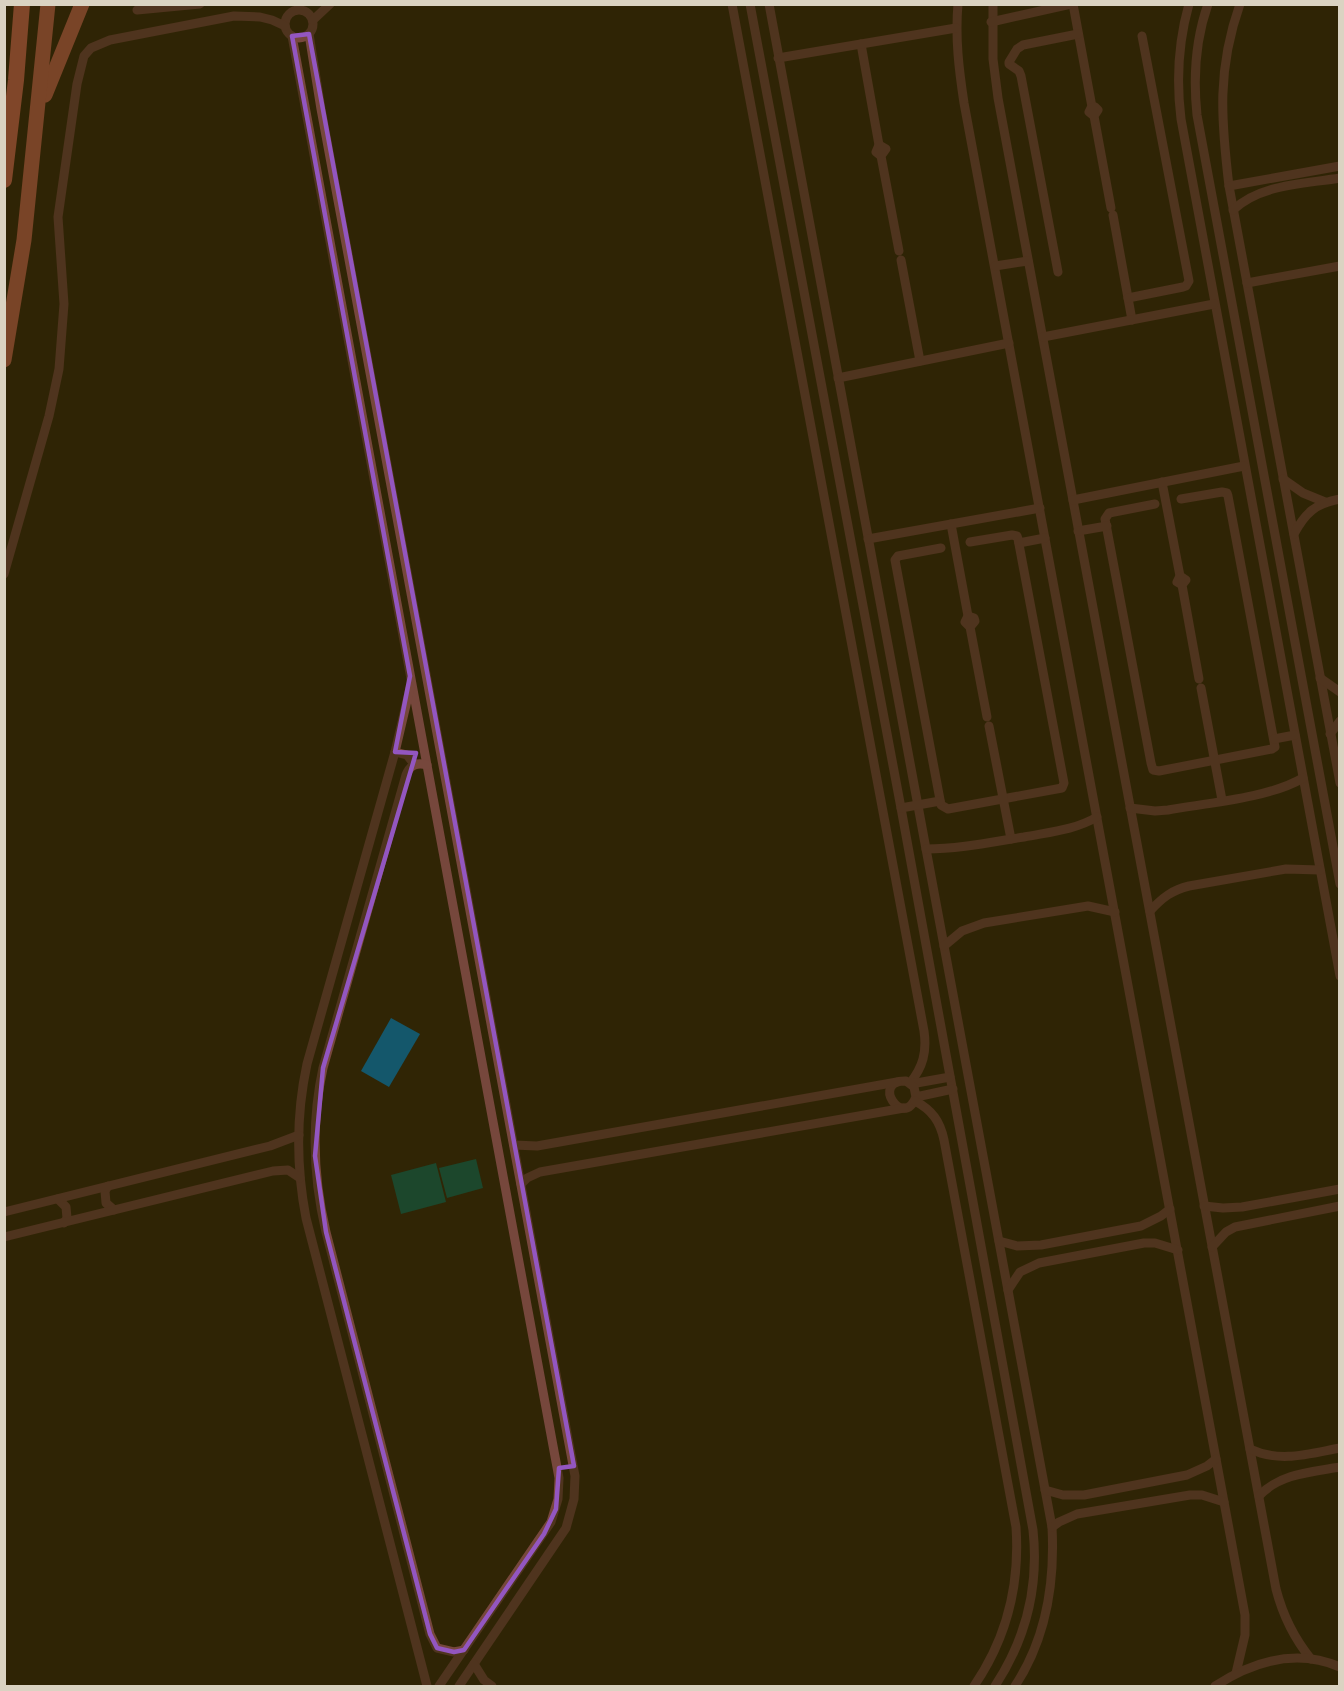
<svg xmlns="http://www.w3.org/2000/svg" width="1344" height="1691" viewBox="0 0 1344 1691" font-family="Merriweather,serif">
  <rect width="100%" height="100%" fill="#302505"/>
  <g fill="#1c472c">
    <polygon points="476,1159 483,1188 447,1198 439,1168"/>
    <polygon points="436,1163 446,1202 401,1214 391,1175"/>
  </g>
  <polygon fill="#14576b" points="391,1018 420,1034 389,1087 361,1071"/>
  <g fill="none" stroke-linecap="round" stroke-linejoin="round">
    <g stroke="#76473c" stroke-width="9">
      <path d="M732 4 924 1031C927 1052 923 1067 910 1083"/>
      <path d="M750 4 901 808 1033 1530C1039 1586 1026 1639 995 1686"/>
      <path d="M769 4 1052 1527C1055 1583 1046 1639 1015 1686"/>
      <path d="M958 4C955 38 959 70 964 103L1245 1615V1635L1236 1673"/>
      <path d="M993 4V59L998 98 1276 1589C1283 1616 1293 1637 1311 1659"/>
      <polyline points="1073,4 1092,107"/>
      <path d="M1189 4C1178 43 1176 79 1181 119L1340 976"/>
      <path d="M1208 4C1195 41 1193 77 1197 115L1340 884"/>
      <path d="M1240 4C1217 69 1221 119 1229 186L1340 783"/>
      <circle cx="299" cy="24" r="14"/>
      <polyline points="137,10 200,4"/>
      <polyline points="313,20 330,4"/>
      <polyline points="991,22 1071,4"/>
      <polyline points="309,34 321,109 575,1476 574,1499 566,1528 459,1686"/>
      <polyline points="292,36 559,1478 558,1499 551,1522 439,1686"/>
      <polyline points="861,44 879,145"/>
      <polyline points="778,58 956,28"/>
      <polyline points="1094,116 1098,110 1095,107 1091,108 1089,112 1094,116 1111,208"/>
      <polyline points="881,156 886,149 879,145 876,152 881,156 899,251"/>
      <polyline points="1229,186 1340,166"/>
      <path d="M1233 210C1260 184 1304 184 1340 178"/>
      <polyline points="1113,215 1132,320"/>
      <polyline points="901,260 920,361"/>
      <polyline points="995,266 1028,261"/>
      <polyline points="1058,272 1021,76 1019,71 1009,64 1009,62 1017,49 1023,45 1078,34"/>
      <polyline points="1247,283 1340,266"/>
      <polyline points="1128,298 1183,287 1186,286 1189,281 1142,36"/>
      <polyline points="1043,337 1214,304"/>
      <polyline points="838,378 1009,343"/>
      <polyline points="1283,479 1303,493 1325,502"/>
      <polyline points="1162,482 1180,576"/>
      <polyline points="1073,500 1244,466"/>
      <polyline points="1155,504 1109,513 1105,519 1151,763 1153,770 1159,771 1272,749 1275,747 1228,496 1227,493 1222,492 1181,499"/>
      <polyline points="951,524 968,616"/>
      <polyline points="1078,531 1107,526"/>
      <path d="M1294 534C1305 513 1316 503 1340 499"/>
      <polyline points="868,539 1040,508"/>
      <polyline points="1019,543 1045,538"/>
      <polyline points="941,548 898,556 895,560 941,805 948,809 1062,788 1064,783 1018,539 1017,536 1012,535 970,542"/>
      <polyline points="4,574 49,416 59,369 64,304 58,217 77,84 84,56 91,48 110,40 234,16 260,17 272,20 285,26"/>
      <polyline points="1182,585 1186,580 1180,576 1177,582 1182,585 1199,679"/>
      <polyline points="970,627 975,621 974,618 968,616 965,622 970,627 987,717"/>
      <polyline points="1320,678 1340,692"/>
      <path d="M410 688 395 752 307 1064C296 1115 296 1166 306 1218L427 1686"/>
      <polyline points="1201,688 1222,800"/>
      <polyline points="989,726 1011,839"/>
      <polyline points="1330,734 1340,721"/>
      <polyline points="1274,739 1295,735"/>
      <polyline points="395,752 407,755 414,764"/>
      <path d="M427 765C417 762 410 765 406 775L323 1068C311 1123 313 1177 326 1232L430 1634 437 1648 454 1652 464 1650"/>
      <polyline points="901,808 940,801"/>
      <path d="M1130 808 1155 811 1168 810C1208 803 1269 798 1303 778"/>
      <path d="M926 849C959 849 992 842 1024 837 1049 832 1075 830 1097 817"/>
      <path d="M1150 911C1162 898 1172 890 1189 886L1286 869 1320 870"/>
      <polyline points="944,946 962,931 984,923 1088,906 1115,912"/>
      <polyline points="911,1084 950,1077"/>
      <path d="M916 1097 914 1087 906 1081C870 1080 903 1130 916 1097L953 1089"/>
      <path d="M915 1101C932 1110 940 1121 944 1140L1016 1527C1020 1585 1007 1638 974 1686"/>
      <polyline points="514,1145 537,1146 897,1082"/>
      <polyline points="521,1184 527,1178 540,1172 904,1108"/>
      <polyline points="108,1186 105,1191 106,1203 114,1210"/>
      <polyline points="58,1199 66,1207 67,1218 64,1223"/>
      <polyline points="1204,1206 1223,1208 1242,1207 1340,1189"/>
      <polyline points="4,1212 270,1146 299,1135"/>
      <polyline points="4,1237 273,1171 288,1170 300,1178"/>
      <polyline points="999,1241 1017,1246 1041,1245 1141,1226 1161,1216 1170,1209"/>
      <polyline points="1212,1247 1226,1232 1235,1227 1340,1206"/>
      <polyline points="1008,1290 1020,1272 1039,1263 1144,1243 1155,1243 1178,1250"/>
      <path d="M1250 1449C1280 1463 1308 1454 1340 1448"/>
      <polyline points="1045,1490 1063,1495 1084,1495 1187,1475 1207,1466 1216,1459"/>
      <path d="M1259 1496C1279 1474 1311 1472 1340 1467"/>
      <polyline points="1052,1527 1059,1522 1077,1514 1190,1495 1202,1495 1224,1502"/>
      <polyline points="474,1664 484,1680 492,1686"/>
      <path d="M1215 1686C1252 1662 1296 1648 1340 1667"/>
    </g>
    <g stroke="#d26a50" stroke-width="15">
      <polyline points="45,95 82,4"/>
      <polyline points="4,360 24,240 48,4"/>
    </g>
    <polyline stroke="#e27054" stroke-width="16" points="4,180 16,80 22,4"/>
  </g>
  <path d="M0 0H1344V1691H0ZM309 34 574 1466 559 1468 556 1509 544 1534 464 1650 454 1652 437 1648 430 1634 326 1232 315 1156 323 1068 416 753 395 752 410 676 292 36Z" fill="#302505" fill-opacity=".55" fill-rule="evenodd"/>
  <path fill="none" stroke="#9356c0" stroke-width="4.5" stroke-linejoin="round" d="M309 34 574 1466 559 1468 556 1509 544 1534 464 1650 454 1652 437 1648 430 1634 326 1232 315 1156 323 1068 416 753 395 752 410 676 292 36Z"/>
  <rect width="1344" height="1691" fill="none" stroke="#dad3c2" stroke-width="12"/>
</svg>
